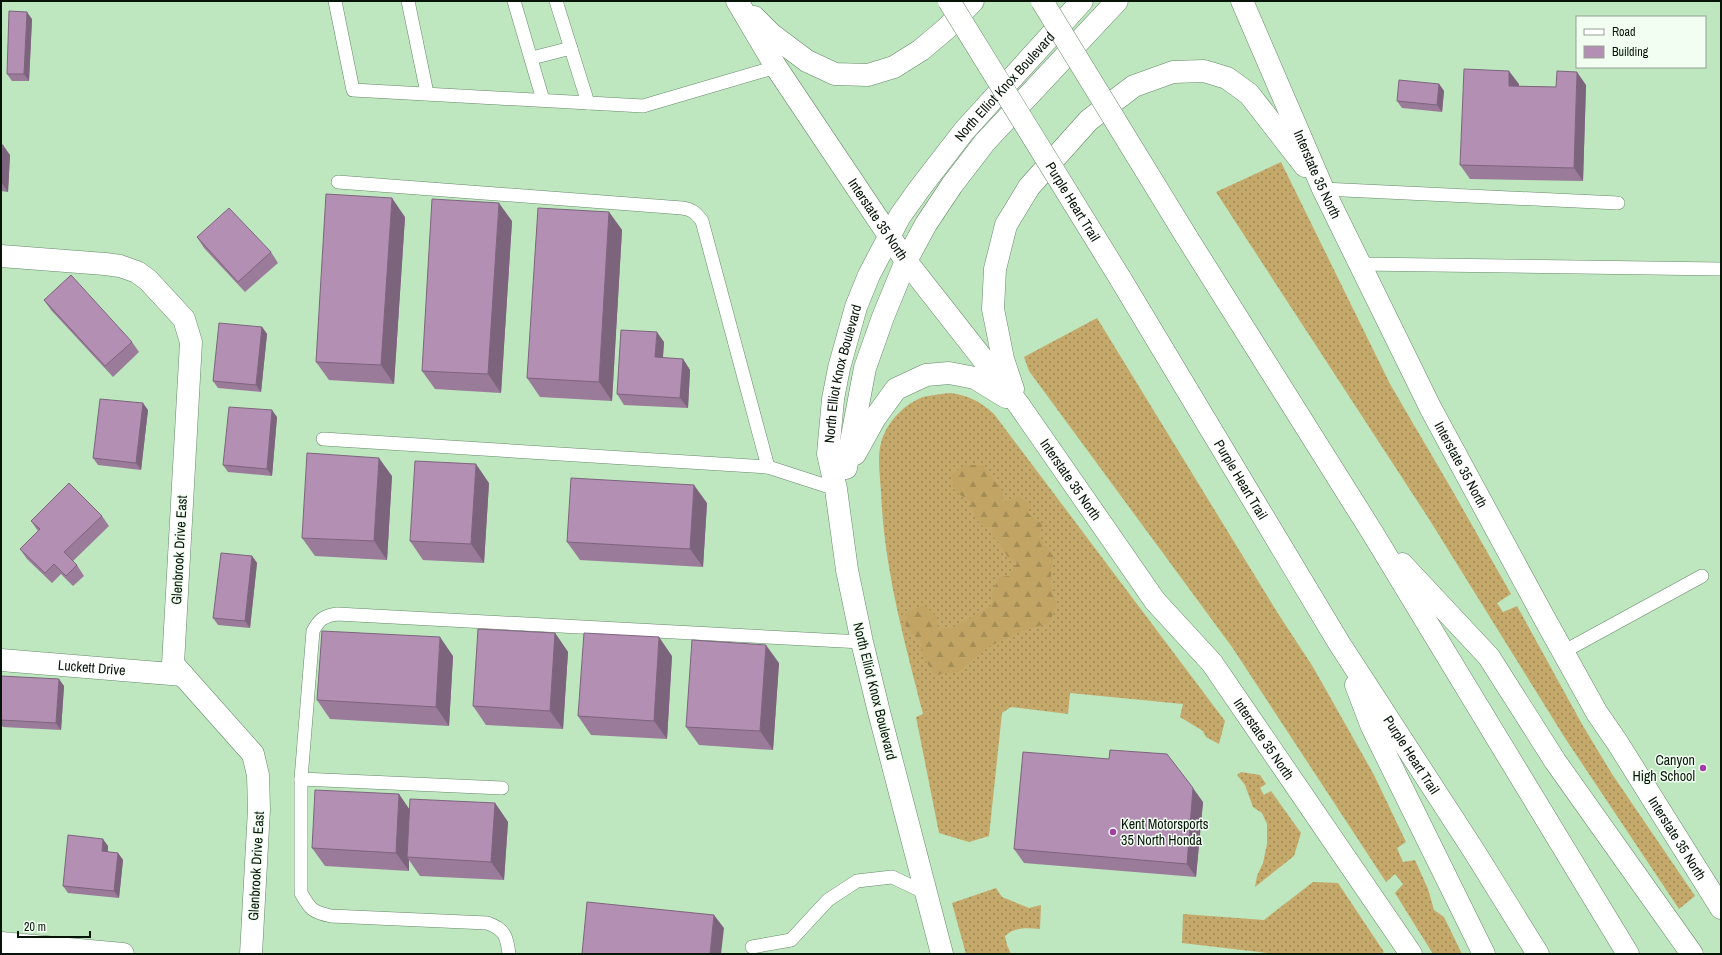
<svg xmlns="http://www.w3.org/2000/svg" width="1722" height="955" viewBox="0 0 1722 955" font-family="'Archivo Narrow',sans-serif">
  <defs>
    <pattern id="grass-dots" width="8" height="8" patternUnits="userSpaceOnUse"><rect width="8" height="8" fill="#c5a96b"/><path d="M2 2h.1M6 6h.1" fill="none" stroke="#9e8856" stroke-width="1.8" stroke-linecap="round"/></pattern>
    <pattern id="forest-firs" width="22" height="20" patternUnits="userSpaceOnUse"><rect width="22" height="20" fill="#c2a565"/><path d="M5 1l3.5 6h-7zM16 11l3.5 6h-7z" fill="#a58d56"/></pattern>
  </defs>
  <rect width="100%" height="100%" fill="#bee6bf"/>
  <g fill="url(#grass-dots)">
    <polygon points="1281,162 1390,384 1452,490 1511,594 1497,603 1503,612 1517,606 1583,726 1612,774 1695,896 1679,909 1565,738 1429,519 1216,192"/>
    <polygon points="1097,318 1277,612 1313,667 1374,775 1406,842 1397,848 1403,862 1415,860 1428,889 1434,910 1444,917 1462,954 1433,954 1395,893 1403,884 1395,874 1386,882 1232,647 1029,371 1024,357"/>
    <path d="M950 393C968 395 981 402 994 414L1225 721 1219 744 1206 737 1203 731 1180 717 1183 704 1070 693 1068 714 1011 707 1002 713 989 836 969 842 939 833 916 717 923 714C904 639 884 569 881 491 880 476 877 458 881 443 886 423 904 404 923 397 931 395 941 394 950 393Z"/>
    <polygon points="1241,772 1260,775 1266,784 1260,788 1264,795 1271,791 1301,833 1294,856 1255,887 1257,876 1263,863 1267,844 1267,824 1262,813 1253,807 1245,785 1237,775"/>
    <polygon points="1313,882 1338,883 1384,952 1381,954 1276,954 1182,943 1183,914 1264,920"/>
    <path d="M996 888 1002 897 1029 908 1041 905 1040 929C1027 928 1015 927 1005 936L1007 945 1011 954H966L952 903Z"/>
  </g>
  <path fill="url(#forest-firs)" d="M965 465H983L1003 492 1002 503 1019 497 1032 504 1027 512 1043 525 1039 536 1054 557 1050 582 1057 606 1049 623 1025 630 990 646 958 672 935 675 923 657 921 641C908 632 904 628 905 613L924 605 937 617 938 629 952 628 992 605V594L999 577 1009 576 1017 563 1007 556 1000 544 992 536 993 527H983L976 519 969 500 955 492 951 475Z"/>
  <g fill="none" stroke-linecap="round" stroke-linejoin="round">
    <g stroke="#658a67" stroke-width="14">
      <g id="service">
        <polyline points="335,1 353,90 643,106 776,67"/>
        <polyline points="408,1 427,93"/>
        <polyline points="514,1 543,100"/>
        <polyline points="556,1 588,103"/>
        <polyline points="532,58 571,48"/>
        <path d="M338 182 682 208C692 209 696 213 702 221L768 467"/>
        <polyline points="1323,189 1618,203"/>
        <polyline points="1360,264 1721,269"/>
        <polyline points="323,439 768,467 836,489"/>
        <polyline points="1563,652 1702,576"/>
        <polyline points="301,779 502,788"/>
        <polyline points="752,947 791,940 828,900 857,881 892,877 926,893"/>
        <path d="M509 954C507 937 505 929 487 923L331 916C312 912 310 909 301 893V779L313 631C319 620 323 616 337 614L862 642"/>
      </g>
    </g>
    <g stroke="#658a67" stroke-width="23">
      <g id="minor">
        <polyline points="1,256 105,264 120,266 137,272 148,280 184,319 191,342 173,664 253,754 258,775 259,809 251,954"/>
        <path id="s1" d="M1 660 183 675"/>
      </g>
    </g>
    <g stroke="#658a67" stroke-width="23">
      <polyline id="tertiary" points="1,943 123,954"/>
    </g>
    <g stroke="#658a67" stroke-width="23">
      <g id="secondary">
        <path id="s2" d="M737 1 776 67 906 261 1019 405 1155 601 1212 663 1411 954"/>
        <path id="s3" d="M1242 1 1323 189 1431 409 1542 614 1597 713 1617 742 1721 908"/>
        <polyline points="754,17 771,34 807,61 835,74 868,75 894,67 921,50 947,28 973,1"/>
        <polyline points="1013,389 1003,359 993,309 995,269 1006,225 1029,187 1089,120 1134,86 1173,72 1204,71 1227,78 1249,94 1305,166"/>
        <polyline points="855,454 875,418 896,389 926,375 949,373 975,378 1006,397"/>
        <polyline points="846,468 865,368 883,317 906,261 926,224 952,185 985,142 1117,1"/>
        <path id="s4" d="M942 954 879 712 862 642 847 570 836 489 828 454 833 399 839 368 856 307 869 275 900 216 920 188 964 131 1082 1"/>
      </g>
    </g>
    <g stroke="#658a67" stroke-width="23">
      <g id="motorway">
        <polyline points="1186,236 1372,532 1628,954"/>
        <path id="s5" d="M1120 278 1339 643 1474 851 1538 954"/>
        <polyline points="1402,564 1489,657 1555,761 1692,954"/>
        <polyline points="1356,685 1372,727 1484,954"/>
      </g>
    </g>
    <use href="#service" stroke="#fff" stroke-width="13"/>
    <use href="#minor" stroke="#fff" stroke-width="22"/>
    <use href="#tertiary" stroke="#fff" stroke-width="22"/>
    <use href="#secondary" stroke="#fff" stroke-width="22"/>
    <use href="#motorway" stroke="#fff" stroke-width="22"/>
    <g stroke="#658a67" stroke-width="23" stroke-linecap="butt">
      <g id="motorway-bridge">
        <path id="s6" d="M949 1 1120 278"/>
        <polyline points="1042,1 1186,236"/>
      </g>
    </g>
    <use href="#motorway-bridge" stroke="#fff" stroke-width="22"/>
  </g>
  <g fill="#9a7b9a">
    <polygon points="32,19 29,81 12,81 7,74"/>
    <polygon points="1439,84 1444,91 1442,112 1402,108 1397,101"/>
    <polygon points="1519,84 1519,86 1556,87 1586,85 1583,181 1470,179 1460,165"/>
    <polygon points="1,145 10,155 8,192 1,191"/>
    <polygon points="609,212 622,230 612,401 540,397 527,378"/>
    <polygon points="405,217 394,384 329,380 316,362"/>
    <polygon points="512,221 501,393 435,389 422,371"/>
    <polygon points="197,237 271,252 278,263 245,292 204,248"/>
    <polygon points="44,300 132,342 139,352 113,377 51,310"/>
    <polygon points="262,327 267,334 261,392 218,388 213,381"/>
    <polygon points="664,342 663,358 683,359 690,370 688,408 624,405 617,394"/>
    <polygon points="148,410 141,470 98,465 93,458"/>
    <polygon points="277,417 272,476 228,472 223,465"/>
    <polygon points="392,476 387,560 315,556 302,538"/>
    <polygon points="489,483 484,563 423,560 410,541"/>
    <polygon points="707,503 703,567 580,560 567,542"/>
    <polygon points="102,516 109,526 73,561 77,565 84,576 73,586 61,574 52,583 27,559 20,549 38,531 31,521"/>
    <polygon points="252,556 257,563 250,628 218,625 213,618"/>
    <polygon points="555,633 568,652 563,729 486,725 473,706"/>
    <polygon points="453,656 449,726 330,719 317,700"/>
    <polygon points="672,656 667,739 591,735 578,716"/>
    <polygon points="779,663 773,750 699,745 686,727"/>
    <polygon points="1,676 64,686 61,730 3,727 1,724"/>
    <polygon points="1203,802 1196,877 1024,863 1014,849"/>
    <polygon points="495,803 508,822 504,880 420,876 409,860 409,871 325,866 312,848 410,809"/>
    <polygon points="108,846 108,852 118,853 123,860 119,898 68,893 63,886"/>
  </g>
  <g fill="#7d647d">
    <polygon points="27,12 32,19 29,81 24,74"/>
    <polygon points="1509,71 1519,84 1519,99 1509,86"/>
    <polygon points="1577,72 1586,85 1583,181 1574,168"/>
    <polygon points="1439,84 1444,91 1442,112 1437,105"/>
    <polygon points="3,145 10,155 8,192 1,182"/>
    <polygon points="392,198 405,217 394,384 381,365"/>
    <polygon points="499,203 512,221 501,393 488,374"/>
    <polygon points="609,212 622,230 612,401 599,382"/>
    <polygon points="262,327 267,334 261,392 256,385"/>
    <polygon points="657,332 664,342 662,368 655,357"/>
    <polygon points="683,359 690,370 688,408 680,398"/>
    <polygon points="143,403 148,410 141,470 136,463"/>
    <polygon points="272,410 277,417 272,476 267,469"/>
    <polygon points="379,458 392,476 387,560 374,541"/>
    <polygon points="476,464 489,483 484,563 471,544"/>
    <polygon points="694,485 707,503 703,567 690,549"/>
    <polygon points="252,556 257,563 250,628 245,621"/>
    <polygon points="555,633 568,652 563,729 550,711"/>
    <polygon points="440,637 453,656 449,726 436,707"/>
    <polygon points="659,637 672,656 667,739 654,721"/>
    <polygon points="766,645 779,663 773,750 760,731"/>
    <polygon points="59,679 64,686 61,730 56,723"/>
    <polygon points="1193,788 1203,802 1196,877 1187,864"/>
    <polygon points="399,794 412,813 407,857 409,860 409,871 396,853"/>
    <polygon points="495,803 508,822 504,880 491,862"/>
    <polygon points="103,839 108,846 107,858 102,851"/>
    <polygon points="118,853 123,860 119,898 114,891"/>
    <polygon points="714,915 724,928 721,954 710,954"/>
  </g>
  <g fill="#b38fb3" stroke="#7d647d">
    <polygon points="9,11 27,12 24,74 7,74"/>
    <polygon points="1464,69 1509,71 1509,86 1556,87 1557,71 1577,72 1574,168 1460,165"/>
    <polygon points="1399,80 1439,84 1437,105 1397,101"/>
    <polygon points="1,145 3,145 1,176"/>
    <polygon points="326,194 392,198 381,365 316,362"/>
    <polygon points="432,199 499,203 488,374 422,371"/>
    <polygon points="229,208 271,252 238,282 197,237"/>
    <polygon points="538,208 609,212 599,382 527,378"/>
    <polygon points="71,275 132,342 105,366 44,300"/>
    <polygon points="219,323 262,327 256,385 213,381"/>
    <polygon points="621,330 657,332 655,357 683,359 680,398 617,394"/>
    <polygon points="100,399 143,403 136,463 93,458"/>
    <polygon points="229,407 272,410 267,469 223,465"/>
    <polygon points="307,453 379,458 374,541 302,538"/>
    <polygon points="415,461 476,464 471,544 410,541"/>
    <polygon points="571,478 694,485 690,549 567,542"/>
    <polygon points="69,483 102,516 64,552 77,565 66,576 54,564 45,573 20,549 40,529 31,521"/>
    <polygon points="221,553 252,556 245,621 213,618"/>
    <polygon points="478,629 555,633 550,711 473,706"/>
    <polygon points="322,631 440,637 436,707 317,700"/>
    <polygon points="584,633 659,637 654,721 578,716"/>
    <polygon points="692,640 766,645 760,731 686,727"/>
    <polygon points="1,676 59,679 56,723 1,720"/>
    <polygon points="1110,750 1167,754 1193,788 1187,864 1014,849 1023,752 1109,759"/>
    <polygon points="315,790 399,794 396,853 312,848"/>
    <polygon points="410,799 495,803 491,862 407,857"/>
    <polygon points="68,835 103,839 102,851 118,853 114,891 63,886"/>
    <polygon points="587,902 714,915 710,954 582,954"/>
  </g>
  <g fill="#a03ea5" stroke="#f2fef2" stroke-width="1.5">
    <circle cx="1703" cy="768" r="4"/>
    <circle cx="1113" cy="832" r="4"/>
  </g>
  <g text-anchor="middle" stroke-width="3" stroke-linejoin="round" paint-order="stroke">
    <g font-size="14" fill="#071508" stroke="#f2fef2">
      <text dy="5" stroke="none"><textPath href="#s4" startOffset="931">North Elliot Knox Boulevard</textPath></text>
      <text dy="5" stroke="none"><textPath href="#s3" startOffset="189">Interstate 35 North</textPath></text>
      <text dy="5" stroke="none"><textPath href="#s6" startOffset="236">Purple Heart Trail</textPath></text>
      <text dy="5" stroke="none"><textPath href="#s2" startOffset="260">Interstate 35 North</textPath></text>
      <text dy="5" stroke="none"><textPath href="#s4" startOffset="595">North Elliot Knox Boulevard</textPath></text>
      <text dy="5" stroke="none"><textPath href="#s3" startOffset="513">Interstate 35 North</textPath></text>
      <text dy="5" stroke="none"><textPath href="#s5" startOffset="235">Purple Heart Trail</textPath></text>
      <text dy="5" stroke="none"><textPath href="#s2" startOffset="584">Interstate 35 North</textPath></text>
      <text transform="translate(179 550) rotate(-87)" y="5">Glenbrook Drive East</text>
      <text dy="5" stroke="none"><textPath href="#s1" startOffset="91">Luckett Drive</textPath></text>
      <text transform="translate(875 691) rotate(76)" y="5">North Elliot Knox Boulevard</text>
      <text dy="5" stroke="none"><textPath href="#s2" startOffset="908">Interstate 35 North</textPath></text>
      <text dy="5" stroke="none"><textPath href="#s5" startOffset="559">Purple Heart Trail</textPath></text>
      <text dy="5" stroke="none"><textPath href="#s3" startOffset="945">Interstate 35 North</textPath></text>
      <text transform="translate(256 866) rotate(-87)" y="5">Glenbrook Drive East</text>
    </g>
    <g font-size="14" fill="#071508" stroke="#f2fef2" text-anchor="end">
      <text x="1695" y="765">Canyon<tspan x="1695" dy="16">High School</tspan></text>
      <text x="1121" y="829" text-anchor="start">Kent Motorsports<tspan x="1121" dy="16">35 North Honda</tspan></text>
    </g>
  </g>
  <rect width="1722" height="955" fill="none" stroke="#071508" stroke-width="4"/>
  <rect x="1576" y="16" width="130" height="52" fill="#f2fef2" stroke="#94a194"/>
  <rect x="1584" y="29" width="20" height="6" fill="#ffffff" stroke="#94a194"/>
  <text x="1612" y="36" font-size="12" fill="#071508">Road</text>
  <rect x="1584" y="46" width="20" height="12" fill="#b38fb3" stroke="#94a194"/>
  <text x="1612" y="56" font-size="12" fill="#071508">Building</text>
  <path d="M18 931v6h72v-6" fill="none" stroke="#071508" stroke-width="2"/>
  <text x="24" y="931" font-size="12" fill="#071508" stroke="#f2fef2" stroke-width="3" paint-order="stroke">20 m</text>
</svg>
